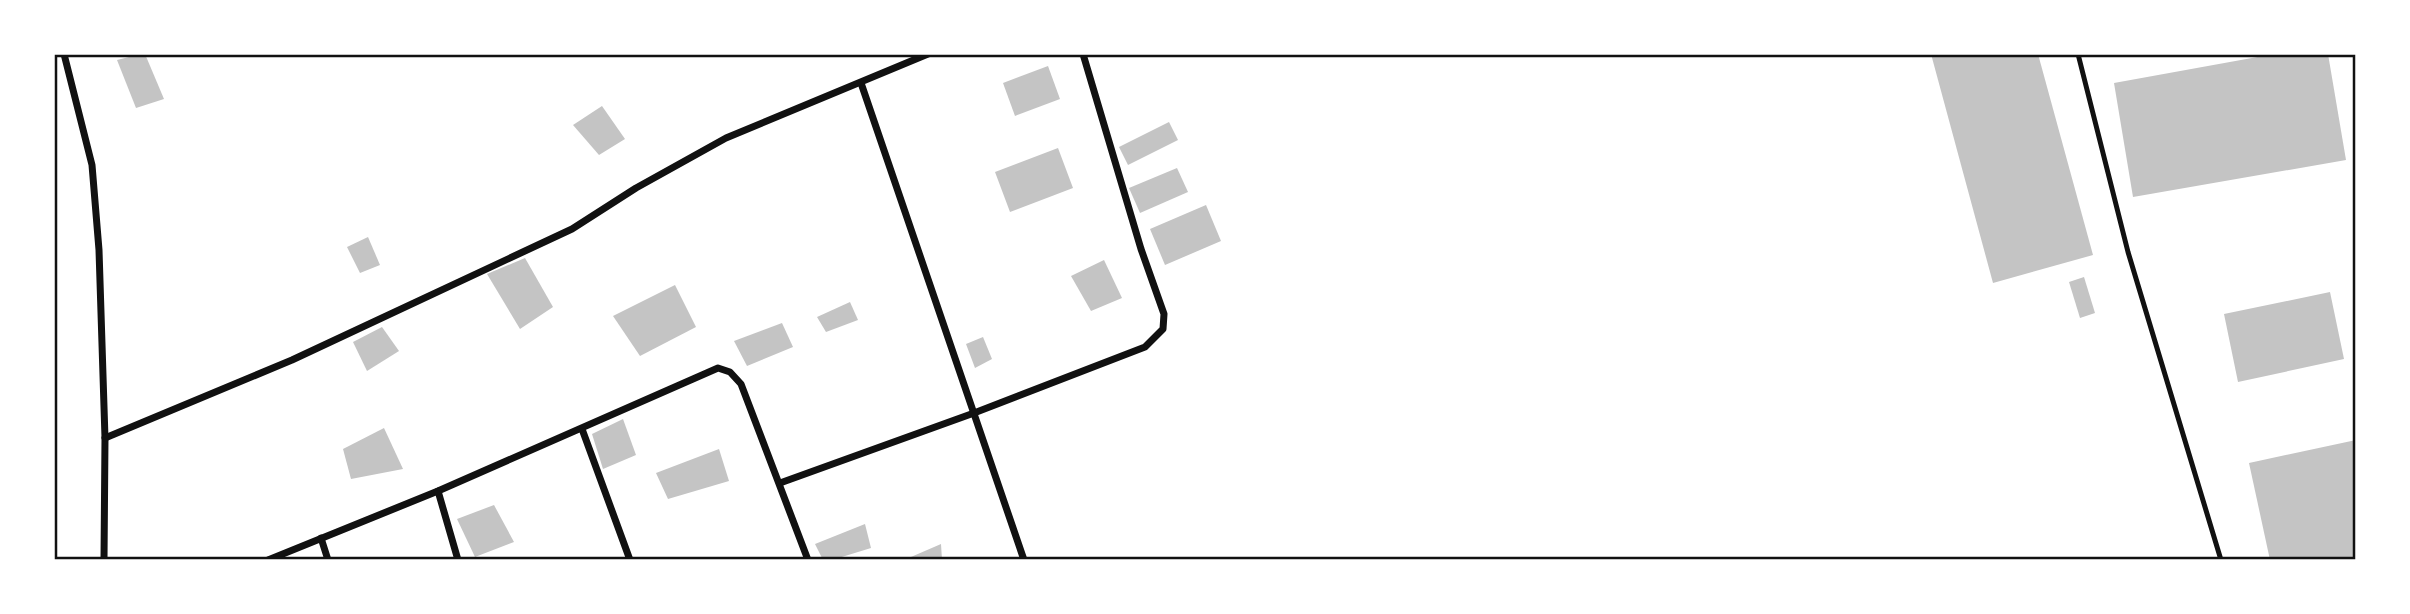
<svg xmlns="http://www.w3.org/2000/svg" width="2410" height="614" viewBox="0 0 2410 614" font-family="'Fira Sans Condensed',sans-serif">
  <rect width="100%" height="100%" fill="#fff"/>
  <g fill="#c4c4c4">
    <polygon points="141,54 145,54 164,99 136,108 117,60"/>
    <polygon points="1931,54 2038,54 2093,255 1993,283"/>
    <polygon points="2274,54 2328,54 2346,160 2133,197 2114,83"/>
    <polygon points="1048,66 1060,99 1015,116 1003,83"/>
    <polygon points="602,106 625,139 599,155 573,125"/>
    <polygon points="1169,122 1178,140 1128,165 1119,147"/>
    <polygon points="1058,148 1073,188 1010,212 995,172"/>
    <polygon points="1177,168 1188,192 1140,213 1129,188"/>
    <polygon points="1206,205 1221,241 1165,265 1150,229"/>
    <polygon points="368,237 380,265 360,273 347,247"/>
    <polygon points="525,258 553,307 520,329 487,274"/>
    <polygon points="1104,260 1122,298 1091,311 1071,276"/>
    <polygon points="2084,277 2095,313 2080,318 2069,282"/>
    <polygon points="675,285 696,327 640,356 613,316"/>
    <polygon points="2330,292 2344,359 2238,382 2224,314"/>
    <polygon points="850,302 858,320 826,332 817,317"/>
    <polygon points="782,323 793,347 747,366 734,341"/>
    <polygon points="382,327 399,351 367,371 353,342"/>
    <polygon points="983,337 992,359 975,368 966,344"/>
    <polygon points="623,419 636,455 603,469 592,434"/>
    <polygon points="384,428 403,469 351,479 343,449"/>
    <polygon points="2356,440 2356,560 2270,560 2249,463"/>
    <polygon points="719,449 729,481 668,499 656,473"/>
    <polygon points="494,505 514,542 475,557 457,519"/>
    <polygon points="865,524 871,548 832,560 823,560 815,544"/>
    <polygon points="941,544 942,560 904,560"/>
  </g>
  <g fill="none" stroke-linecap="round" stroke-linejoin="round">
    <polyline stroke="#111" stroke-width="5" points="2078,54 2128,252 2221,560"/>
    <g stroke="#111" stroke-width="7">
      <polyline points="64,54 92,165 99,250 105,438 104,560"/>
      <polyline points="861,83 1024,560"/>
      <polyline points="582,429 630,560"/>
      <polyline points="105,438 292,360 572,229 636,188 726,138 928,54"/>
      <polyline points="780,483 974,413 1145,347 1163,329 1164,314 1141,249 1083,54"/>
      <polyline points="438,491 458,560"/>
      <polyline points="321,538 328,560"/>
      <polyline points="268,560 438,491 718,368 730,372 741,384 808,560"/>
    </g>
  </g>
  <rect width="2410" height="614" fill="none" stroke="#ffffff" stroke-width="112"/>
  <rect x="56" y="56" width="2298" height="502" fill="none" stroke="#111" stroke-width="2.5"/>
</svg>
